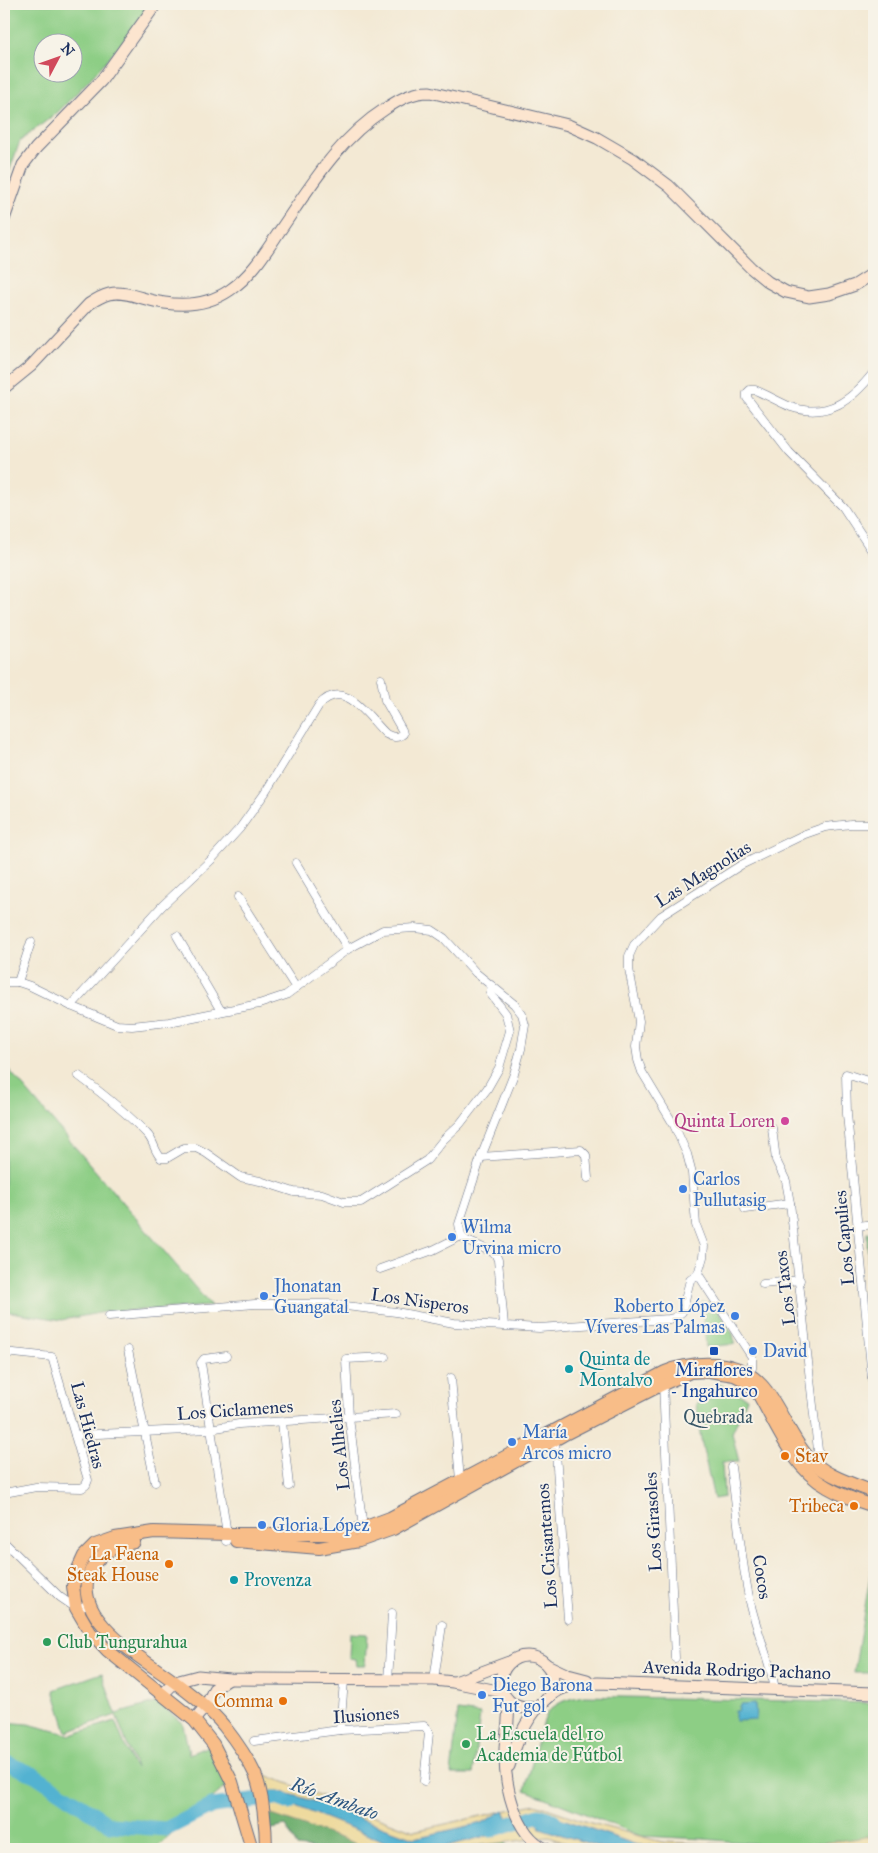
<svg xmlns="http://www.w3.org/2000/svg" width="878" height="1853" viewBox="0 0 878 1853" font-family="'IM FELL Great Primer',serif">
  <rect width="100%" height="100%" fill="#f7f3e8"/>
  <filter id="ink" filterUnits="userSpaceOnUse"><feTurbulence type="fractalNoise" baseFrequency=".02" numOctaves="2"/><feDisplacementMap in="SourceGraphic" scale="10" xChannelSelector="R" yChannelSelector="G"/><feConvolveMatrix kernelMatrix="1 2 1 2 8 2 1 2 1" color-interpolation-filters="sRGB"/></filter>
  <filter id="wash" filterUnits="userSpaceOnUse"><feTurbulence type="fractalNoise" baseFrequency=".0096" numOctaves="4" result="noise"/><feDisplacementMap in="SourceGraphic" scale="20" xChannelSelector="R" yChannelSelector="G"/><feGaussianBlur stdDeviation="1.12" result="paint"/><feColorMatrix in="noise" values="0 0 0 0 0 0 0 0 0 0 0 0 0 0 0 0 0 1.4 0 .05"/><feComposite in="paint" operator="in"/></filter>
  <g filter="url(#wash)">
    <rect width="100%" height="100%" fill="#f3e9d4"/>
    <g fill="#8dce85" stroke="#547e72" fill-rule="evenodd">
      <path d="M4 4H151L128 36 91 78 58 112 20 141 4 186ZM42 42H72V72H42Z"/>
      <polygon points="4,1064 211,1306 104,1312 62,1320 4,1311"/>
      <polygon points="867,1233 874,1233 874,1300 869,1300"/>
      <polygon points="702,1302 713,1302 733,1334 735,1344 706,1347"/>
      <polygon points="715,1382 747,1398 732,1433 739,1462 722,1462 724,1497 714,1499 701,1440 696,1404 721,1394"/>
      <polygon points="871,1570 874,1570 874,1673 854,1673"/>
      <polygon points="350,1633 367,1634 365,1665 356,1665 355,1659 349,1658"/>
      <polygon points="102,1673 116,1714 158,1702 183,1724 189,1754 213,1744 233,1780 155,1849 4,1849 4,1722 28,1724 71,1735 115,1721 132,1763 136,1768 116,1715 67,1732 54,1690"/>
      <path d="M584 1696 874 1703V1849H817L704 1839 641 1836 525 1790C530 1774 540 1722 549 1711 558 1701 572 1698 584 1696Z"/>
      <polygon points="458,1711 480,1714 473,1774 451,1774"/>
    </g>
    <g fill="#72b172" stroke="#467068">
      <polygon points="265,1805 399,1849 311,1849 297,1847 286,1826 268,1830"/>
      <polygon points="496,1835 511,1848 510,1849 443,1849"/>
    </g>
    <polygon fill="#eeda9e" stroke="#84847e" points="263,1774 414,1831 535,1804 587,1822 662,1842 737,1845 806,1845 874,1836 874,1849 582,1849 549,1837 474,1846 467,1849 372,1849 269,1814"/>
    <g fill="#52b2d1" stroke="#367098">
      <polygon points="755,1704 756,1720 735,1721 735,1711 738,1711 740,1705"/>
      <polygon points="271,1791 280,1791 313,1801 414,1838 482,1823 504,1810 511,1826 494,1834 436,1849 401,1848 293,1805 269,1803"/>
      <polygon points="540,1811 637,1845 779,1849 606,1849 540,1828 531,1813"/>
    </g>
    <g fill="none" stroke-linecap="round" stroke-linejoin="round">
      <g stroke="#52b2d1" stroke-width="15">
        <polyline points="4,1762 35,1775 111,1825 166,1829 212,1806 276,1798 290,1803"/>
        <polyline points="491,1830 539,1815 553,1820"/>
      </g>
    </g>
  </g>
  <g filter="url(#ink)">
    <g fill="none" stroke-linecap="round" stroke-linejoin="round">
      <g stroke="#677087" stroke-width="9">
        <g id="street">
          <path d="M874 372C852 400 828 419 791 407 779 402 767 395 755 390H750L747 393V398L789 452 843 507 874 554"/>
          <polyline points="296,863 348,949"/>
          <polyline points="238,897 296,988"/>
          <polyline points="177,936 221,1011"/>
          <polyline points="4,982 18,982 30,986 71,1006 117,1025 132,1026 169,1022 259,1004 286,995 348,949 383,930 415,928 432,930 444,938 476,973 514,1004 522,1014 525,1025 521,1049 514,1074 481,1157 459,1224 461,1236"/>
          <polyline points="18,982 31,942"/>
          <path d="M71 1006 162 906 211 860 240 828 265 793 319 705C345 677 367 716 386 734 392 737 397 739 403 734L402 730 385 700 381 679"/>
          <path d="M79 1076C103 1094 126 1112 147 1134 154 1141 154 1151 161 1158H167L184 1148H196L206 1153 240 1177 260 1181 294 1192 322 1194 344 1202H361L427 1160 443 1140 460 1124 487 1089 499 1068 510 1031 506 1014 490 993 492 986"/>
          <polyline points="874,1083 846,1074 847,1114 874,1399"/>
          <polyline points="772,1128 776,1160 786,1181 790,1203 818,1450 817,1466"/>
          <polyline points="481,1157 581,1150 586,1155 588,1178"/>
          <polyline points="745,1209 790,1203"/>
          <polyline points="858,1226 874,1224"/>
          <polyline points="461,1236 467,1241 495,1253 498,1260 504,1325"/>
          <polyline points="380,1269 433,1250 461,1236"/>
          <polyline points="698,1274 703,1257 704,1246 696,1225 692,1173 687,1154 674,1125 642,1072 638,1060 636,1047 639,1021 629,969 629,956 634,945 661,916 741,865 805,834 825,827 851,824 874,824"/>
          <polyline points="698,1274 752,1357 752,1368 747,1377"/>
          <polyline points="763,1284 800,1280"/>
          <polyline points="109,1316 255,1304 329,1304 396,1312 454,1323 539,1328 669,1319 674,1318 682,1312 690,1280 698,1274"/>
          <polyline points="128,1350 155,1482"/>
          <polyline points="4,1352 52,1357 88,1480 86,1485 82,1488 36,1487 4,1493"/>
          <polyline points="451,1378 460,1480"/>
          <polyline points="663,1384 675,1658"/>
          <polyline points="282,1422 289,1486"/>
          <polyline points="75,1435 210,1429 239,1424 396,1414"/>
          <polyline points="555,1440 568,1619"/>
          <path d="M731 1467C737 1510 740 1554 749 1597 755 1628 769 1657 775 1689"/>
          <polyline points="363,1528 349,1417 346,1359 385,1357"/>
          <polyline points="226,1541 227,1534 201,1363 204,1359 226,1356"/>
          <polyline points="4,1542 60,1597 76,1608 90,1605"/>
          <polyline points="434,1680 442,1625"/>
          <polyline points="388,1681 392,1613"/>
          <polyline points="340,1730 344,1681"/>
          <polyline points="254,1741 340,1730 424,1726 427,1729 429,1733 424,1781"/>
        </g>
      </g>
      <g stroke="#677087" stroke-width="13">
        <g id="secondary">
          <polyline points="4,219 23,165 36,148 101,81 156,4"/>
          <path d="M4 388 31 366 89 304C95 300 101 296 109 294 121 291 135 296 146 299 175 307 204 308 230 290 251 276 265 253 279 232 310 187 338 139 385 109 400 99 412 92 430 92L568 125 597 138 633 159 669 186 751 268 768 282 786 292 809 297 829 294 855 285 874 273"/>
          <circle cx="527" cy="1682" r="26"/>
          <polyline points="547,1665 568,1675 587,1680"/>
          <polyline points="455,1682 509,1662"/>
          <polyline points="162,1695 175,1682 198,1676 229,1679 434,1680 453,1682 503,1692"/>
          <path d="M548 1698C561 1684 581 1684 598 1683L874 1693"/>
          <path d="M507 1699C508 1706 509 1713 508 1719 508 1729 505 1739 505 1750 504 1782 514 1835 546 1849"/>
          <polyline points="194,1720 206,1706 214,1689 229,1679"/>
          <path d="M509 1766C516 1743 524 1723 540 1705"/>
        </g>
      </g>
      <g stroke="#677087" stroke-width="14">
        <g id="primary">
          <path d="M236 1541 319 1548 359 1541 393 1529 563 1435 663 1384 690 1372 709 1371 734 1375 744 1380 759 1395C777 1427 793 1468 827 1487 842 1496 858 1501 874 1506"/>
          <path d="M134 1542C116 1545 99 1553 91 1570 67 1618 146 1660 176 1683 193 1696 210 1709 224 1726 235 1740 247 1757 255 1774 263 1793 266 1828 266 1849"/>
          <path d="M252 1849 232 1782 213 1744 194 1720 107 1650 90 1632 76 1608 73 1586 78 1569 84 1556 95 1545 115 1538 154 1532 227 1534H336L363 1528 390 1518 665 1372C685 1364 703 1362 724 1365 774 1373 779 1424 808 1457 825 1476 851 1483 874 1492"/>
        </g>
      </g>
      <use href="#street" stroke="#fff" stroke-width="8"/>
      <use href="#secondary" stroke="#fce5cf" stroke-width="11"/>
      <use href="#primary" stroke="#f8bd88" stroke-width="12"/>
    </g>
  </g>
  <circle fill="#d1479c" stroke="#f7f3e8" stroke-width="2" cx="785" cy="1121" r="5"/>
  <g fill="#3f7fe0" stroke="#f7f3e8" stroke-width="2">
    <circle cx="683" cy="1189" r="5"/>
    <circle cx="452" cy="1237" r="5"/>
    <circle cx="264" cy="1296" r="5"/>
    <circle cx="735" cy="1316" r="5"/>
    <circle cx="753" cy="1351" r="5"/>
    <circle cx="512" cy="1442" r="5"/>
    <circle cx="262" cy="1525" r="5"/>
    <circle cx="482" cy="1695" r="5"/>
  </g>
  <rect fill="#1a4fb4" stroke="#f7f3e8" stroke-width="2" x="709" y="1346" width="10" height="10" rx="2.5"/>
  <g fill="#0f9aa8" stroke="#f7f3e8" stroke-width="2">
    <circle cx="569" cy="1369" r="5"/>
    <circle cx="234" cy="1580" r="5"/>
  </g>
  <g fill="#e8710a" stroke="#f7f3e8" stroke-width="2">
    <circle cx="785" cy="1456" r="5"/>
    <circle cx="854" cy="1506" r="5"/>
    <circle cx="169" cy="1564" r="5"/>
    <circle cx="283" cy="1701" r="5"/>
  </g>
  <g fill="#2e9e5b" stroke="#f7f3e8" stroke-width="2">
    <circle cx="47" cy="1642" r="5"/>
    <circle cx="466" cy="1744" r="5"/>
  </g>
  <g text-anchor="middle" stroke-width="4" stroke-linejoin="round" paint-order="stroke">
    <g font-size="18" fill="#1b2f5e" stroke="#f7f3e8">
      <text transform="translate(703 874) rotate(-32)" y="6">Las Magnolias</text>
      <text transform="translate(844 1238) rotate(-95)" y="6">Los Capulies</text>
      <text transform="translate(785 1288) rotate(-97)" y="6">Los Taxos</text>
      <text transform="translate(420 1301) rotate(8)" y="6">Los Nisperos</text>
      <text transform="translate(235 1410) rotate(-4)" y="6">Los Ciclamenes</text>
      <text transform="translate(88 1425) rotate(75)" y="6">Las Hiedras</text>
      <text transform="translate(339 1445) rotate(-96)" y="6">Los Alhelies</text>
      <text transform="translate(653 1522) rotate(-93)" y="6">Los Girasoles</text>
      <text transform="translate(547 1546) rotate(-94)" y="6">Los Crisantemos</text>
      <text transform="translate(762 1577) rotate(81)" y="6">Cocos</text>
      <text transform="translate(737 1670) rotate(2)" y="6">Avenida Rodrigo Pachano</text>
      <text transform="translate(366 1715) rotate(-4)" y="6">Ilusiones</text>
    </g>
    <g font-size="18" fill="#b23c85" stroke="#f7f3e8" text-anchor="end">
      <text x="775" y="1127">Quinta Loren</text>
    </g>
    <g font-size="18" fill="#366cbe" stroke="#f7f3e8" text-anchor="start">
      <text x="693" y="1185">Carlos<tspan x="693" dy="21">Pullutasig</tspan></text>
      <text x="462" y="1233">Wilma<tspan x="462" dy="21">Urvina micro</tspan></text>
      <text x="274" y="1292">Jhonatan<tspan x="274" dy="21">Guangatal</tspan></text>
      <text x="725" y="1312" text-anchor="end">Roberto López<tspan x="725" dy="21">Víveres Las Palmas</tspan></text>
      <text x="763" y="1357">David</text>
      <text x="522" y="1438">María<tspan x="522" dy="21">Arcos micro</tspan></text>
      <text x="272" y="1531">Gloria López</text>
      <text x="492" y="1691">Diego Barona<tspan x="492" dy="21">Fut gol</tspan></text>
    </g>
    <g font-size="18" fill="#0d838f" stroke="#f7f3e8" text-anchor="start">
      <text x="579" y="1365">Quinta de<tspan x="579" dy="21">Montalvo</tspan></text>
      <text x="244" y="1586">Provenza</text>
    </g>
    <g font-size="18" fill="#164399" stroke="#f7f3e8">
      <text x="714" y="1376">Miraflores<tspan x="714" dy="21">- Ingahurco</tspan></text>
    </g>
    <g font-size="18" fill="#385768" stroke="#f7f3e8">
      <text x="718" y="1423">Quebrada</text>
    </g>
    <g font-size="18" fill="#c56008" stroke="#f7f3e8" text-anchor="end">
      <text x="795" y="1462" text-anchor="start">Stav</text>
      <text x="844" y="1512">Tribeca</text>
      <text x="159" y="1560">La Faena<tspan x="159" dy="21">Steak House</tspan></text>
      <text x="273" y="1707">Comma</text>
    </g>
    <g font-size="18" fill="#27864d" stroke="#f7f3e8" text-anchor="start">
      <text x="57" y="1648">Club Tungurahua</text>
      <text x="476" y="1740">La Escuela del 10<tspan x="476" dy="21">Academia de Fútbol</tspan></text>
    </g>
    <g font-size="19" font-style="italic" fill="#2c5680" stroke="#f7f3e8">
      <text transform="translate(335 1798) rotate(20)" y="7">Río Ambato</text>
    </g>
  </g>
  <rect width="878" height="1853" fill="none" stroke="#f7f3e8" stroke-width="20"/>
  <g transform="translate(58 58) rotate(49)"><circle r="24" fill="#f7f3e8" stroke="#9fa5b1"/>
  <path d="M0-4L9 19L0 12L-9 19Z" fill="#d1495b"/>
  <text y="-8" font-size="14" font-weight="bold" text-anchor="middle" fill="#1b2f5e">N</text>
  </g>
</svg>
